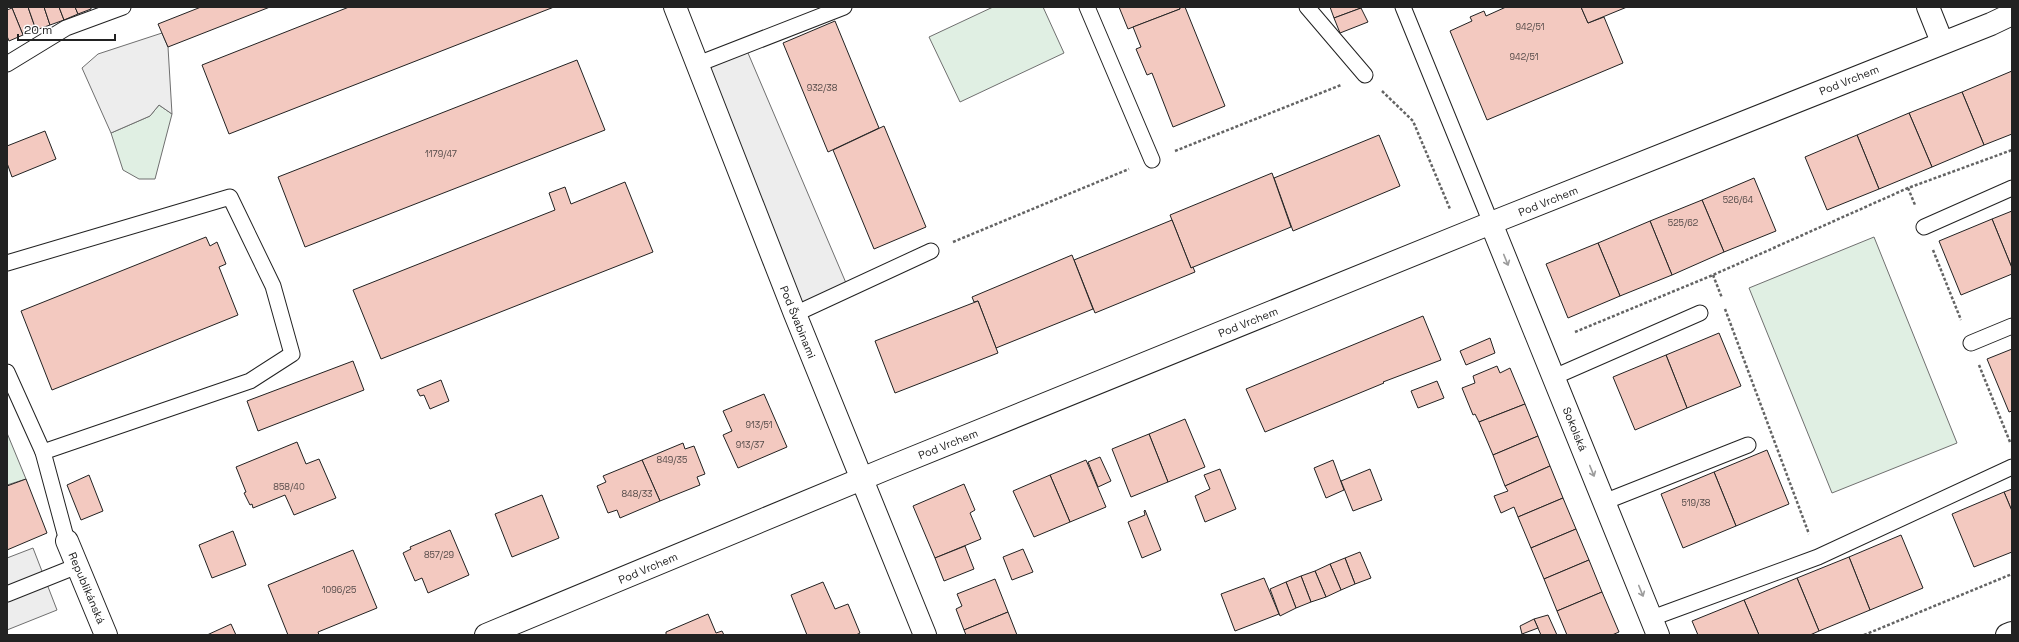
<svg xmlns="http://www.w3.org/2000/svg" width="2019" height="642" viewBox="0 0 2019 642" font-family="'Space Grotesk',sans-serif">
  <rect width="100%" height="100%" fill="#fff"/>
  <g fill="#e0efe3" stroke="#6f6f6f">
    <polygon points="993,7 1043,7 1064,53 960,102 929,37"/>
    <polygon points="159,105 172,114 155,179 139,179 123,170 111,133 150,116"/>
    <polygon points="1874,237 1957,443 1832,493 1749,288"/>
    <polygon points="7,433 26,479 7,485"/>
  </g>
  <g fill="#ededed" stroke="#6f6f6f">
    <polygon points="162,33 168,47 172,114 159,105 150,116 111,133 82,68 98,54"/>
    <polygon points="745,46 849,290 795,314 698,64"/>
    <polygon points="33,548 57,610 7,630 7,558"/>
  </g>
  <g fill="#f3c9c0" stroke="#222">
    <polygon points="15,7 28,7 36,30 23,35 12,8"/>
    <polygon points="28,7 44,7 50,25 36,30"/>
    <polygon points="44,7 59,7 64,20 50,25"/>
    <polygon points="59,7 75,7 78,14 64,20"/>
    <polygon points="75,7 91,7 91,9 78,14"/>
    <polygon points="201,7 270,7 168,47 158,24"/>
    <polygon points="349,7 554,7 229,134 202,65"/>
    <polygon points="1119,7 1180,7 1180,9 1128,29"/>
    <polygon points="1180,7 1185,7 1225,106 1173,127 1152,73 1147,75 1136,49 1141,47 1133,27 1180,9"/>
    <polygon points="1330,7 1361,7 1361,8 1334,18"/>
    <polygon points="1506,7 1581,7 1588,23 1604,17 1623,63 1487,120 1450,31 1472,21 1470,17 1484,11 1486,16"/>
    <polygon points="1581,7 1627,7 1588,23"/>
    <polygon points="12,8 23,35 9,41 7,36 7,10"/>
    <polygon points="1361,8 1368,22 1340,33 1334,18"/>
    <polygon points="835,21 879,128 828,152 783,43"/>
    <polygon points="577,60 605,130 305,247 278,177"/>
    <polygon points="2012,71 2012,134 1984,145 1962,92"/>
    <polygon points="1962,92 1984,145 1932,167 1909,113"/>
    <polygon points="1909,113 1932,167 1879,189 1857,135"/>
    <polygon points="884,126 926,227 874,249 833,150"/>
    <polygon points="45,131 56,159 12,177 7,163 7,146"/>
    <polygon points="1379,135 1400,186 1293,231 1274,178"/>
    <polygon points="1857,135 1879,189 1827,210 1805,157"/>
    <polygon points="1272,173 1291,227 1191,268 1170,215"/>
    <polygon points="1754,178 1776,231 1724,252 1702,200"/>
    <polygon points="625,182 653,252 381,359 353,290 555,210 549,193 565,187 571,204"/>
    <polygon points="1702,200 1724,252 1672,275 1650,221"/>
    <polygon points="2012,211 2012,268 1992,219"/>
    <polygon points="1992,219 2012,268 2012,274 1961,295 1939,241"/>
    <polygon points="1172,220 1191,268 1193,267 1195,272 1095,313 1074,260"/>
    <polygon points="1650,221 1672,275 1620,296 1598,243"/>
    <polygon points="206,237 210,246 217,242 226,264 219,267 238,315 52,390 21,311"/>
    <polygon points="1598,243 1620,296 1568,318 1546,264"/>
    <polygon points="1072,255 1093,309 996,348 978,301 974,302 972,297"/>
    <polygon points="978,301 998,353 895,393 875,341"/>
    <polygon points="1423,316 1441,360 1383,382 1384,383 1265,432 1246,389"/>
    <polygon points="1719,333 1741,386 1687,408 1666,355"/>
    <polygon points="1490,338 1495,353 1466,365 1460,351"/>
    <polygon points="2012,349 2012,411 2009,412 1987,359"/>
    <polygon points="1666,355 1687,408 1635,430 1613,377"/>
    <polygon points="353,361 364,390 258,431 247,401"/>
    <polygon points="1497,366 1500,373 1510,368 1525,404 1479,422 1475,414 1473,415 1462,388 1475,383 1473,376"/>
    <polygon points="441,380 449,401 430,409 424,395 420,396 417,390"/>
    <polygon points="1437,381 1444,398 1418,408 1411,391"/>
    <polygon points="764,394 787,447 738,468 723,435 732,431 723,411"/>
    <polygon points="1525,404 1538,436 1493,455 1479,422"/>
    <polygon points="1185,419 1205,467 1168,482 1149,434"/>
    <polygon points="1149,434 1168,482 1131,497 1112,449"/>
    <polygon points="1538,436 1550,466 1505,486 1493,455"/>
    <polygon points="297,442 306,464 319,459 336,498 294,515 285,495 253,508 252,504 250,505 244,493 246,492 236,467"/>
    <polygon points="683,443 685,449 694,446 705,474 697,477 700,485 660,501 642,460"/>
    <polygon points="1767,450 1789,504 1736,526 1714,472"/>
    <polygon points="1100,457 1111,481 1098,487 1088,462"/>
    <polygon points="642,460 660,501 620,518 617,510 608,513 597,486 606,482 603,476"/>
    <polygon points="1086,460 1106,507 1070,522 1050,475"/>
    <polygon points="1333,460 1344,490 1326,498 1314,468"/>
    <polygon points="1550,466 1563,498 1518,517 1514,507 1501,513 1494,496 1508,491 1505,486"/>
    <polygon points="1220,469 1236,509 1205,522 1195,496 1210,489 1204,475"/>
    <polygon points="1370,469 1382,500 1353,511 1341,481"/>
    <polygon points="1714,472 1736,526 1683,548 1661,494"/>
    <polygon points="89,475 103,511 81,520 67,485"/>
    <polygon points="1050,475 1070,522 1034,537 1013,491"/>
    <polygon points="26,479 47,533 7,550 7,486"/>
    <polygon points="964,484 975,510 970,513 981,539 935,558 913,506"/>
    <polygon points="2012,489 2012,511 2004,492"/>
    <polygon points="2004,492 2012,511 2012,552 1974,567 1952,514"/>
    <polygon points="542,495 559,538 512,557 495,514"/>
    <polygon points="1563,498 1576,529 1531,548 1518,517"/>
    <polygon points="1145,510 1161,550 1142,558 1128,522 1145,515 1144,511"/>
    <polygon points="1576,529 1589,560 1544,579 1531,548"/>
    <polygon points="450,530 469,575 428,593 422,578 415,581 403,553 411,549 410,547"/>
    <polygon points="233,531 246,565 212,578 199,545"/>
    <polygon points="1901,535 1923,588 1870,610 1849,557"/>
    <polygon points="965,546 974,569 944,581 935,558"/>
    <polygon points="1023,549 1033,572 1012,580 1003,557"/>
    <polygon points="353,550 377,608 318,632 319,635 288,635 268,585"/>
    <polygon points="1360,552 1371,578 1355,584 1345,558"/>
    <polygon points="1849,557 1870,610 1819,631 1797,578"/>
    <polygon points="1345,558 1355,584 1341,590 1330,564"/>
    <polygon points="1589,560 1602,592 1557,611 1544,579"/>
    <polygon points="1330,564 1341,590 1326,597 1315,571"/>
    <polygon points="1315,571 1326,597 1311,602 1301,576"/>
    <polygon points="1301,576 1311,602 1296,608 1286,582"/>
    <polygon points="1264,578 1279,614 1235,631 1221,594"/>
    <polygon points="1797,578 1819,631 1810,635 1759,635 1744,600"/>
    <polygon points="995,579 1008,612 964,630 956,609 962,606 957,594"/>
    <polygon points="823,582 835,609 848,604 860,633 856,635 807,635 791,595"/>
    <polygon points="1286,582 1296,608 1280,616 1270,589"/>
    <polygon points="1602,592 1619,632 1612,635 1567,635 1557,611"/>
    <polygon points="1744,600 1759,635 1698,635 1692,621"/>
    <polygon points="1008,612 1017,635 966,635 964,630"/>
    <polygon points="708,614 716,633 722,631 724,635 666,635 666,632"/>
    <polygon points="1548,615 1557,635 1541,635 1534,619"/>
    <polygon points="1534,619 1538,628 1522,634 1520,626"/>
    <polygon points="231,624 236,635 207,635"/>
  </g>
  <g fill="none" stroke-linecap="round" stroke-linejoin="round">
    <g stroke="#222" stroke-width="17">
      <g id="service">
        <polyline points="1087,7 1152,160"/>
        <polyline points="1307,7 1365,75"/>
        <polyline points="1403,7 1491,223"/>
        <polyline points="7,64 66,28 123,7"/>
        <polyline points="698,64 844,7"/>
        <polyline points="1924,227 2012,188"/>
        <polyline points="7,263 230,197 273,286 292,354 250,381 43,452"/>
        <polyline points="795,314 931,251"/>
        <polyline points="1971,343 2012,326"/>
        <polyline points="7,372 43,452 67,541"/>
        <polyline points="1554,377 1700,313"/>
        <polyline points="1604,502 1748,445"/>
        <polyline points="7,594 77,566"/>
        <polyline points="1652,618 1818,557 2012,467"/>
      </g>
    </g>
    <g stroke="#222" stroke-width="24">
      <g id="minor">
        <polyline points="675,7 795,314 925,635"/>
        <polyline points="1928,7 1942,42"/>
        <polyline points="1491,223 1658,635"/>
        <polyline points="67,541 106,635"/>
        <polyline points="486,635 888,468 1491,223 1991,24 2012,14"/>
      </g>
    </g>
    <g stroke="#222" stroke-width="24">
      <polyline id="tertiary" points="2007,635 2012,633"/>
    </g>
    <g stroke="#646464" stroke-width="2.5" stroke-dasharray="3 2" stroke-linecap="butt">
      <polyline points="1382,91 1413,121 1450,209"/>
      <polyline points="1175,151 1341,85"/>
      <polyline points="1908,188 1915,205"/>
      <polyline points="953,242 1129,169"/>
      <polyline points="1933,250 1961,320"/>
      <polyline points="1713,275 1722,298"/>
      <polyline points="1725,309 1809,534"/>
      <polyline points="1575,332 1713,275 1908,188 2012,150"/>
      <polyline points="1979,365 2010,442"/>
      <polyline points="1864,635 2012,574"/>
    </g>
    <use href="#service" stroke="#fff" stroke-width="15"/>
    <use href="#minor" stroke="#fff" stroke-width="22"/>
    <use href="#tertiary" stroke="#fff" stroke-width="22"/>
  </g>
  <defs><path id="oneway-shaft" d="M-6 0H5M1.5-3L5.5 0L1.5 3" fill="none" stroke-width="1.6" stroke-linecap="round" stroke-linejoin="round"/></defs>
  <g stroke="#9c9c9c">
    <use href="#oneway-shaft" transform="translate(1506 260) rotate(68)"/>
    <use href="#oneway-shaft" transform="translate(1592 471) rotate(68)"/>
    <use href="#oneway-shaft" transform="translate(1641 591) rotate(68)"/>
  </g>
  <g text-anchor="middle" stroke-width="3" stroke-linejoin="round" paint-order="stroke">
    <g font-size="9" fill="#564c4a">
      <text x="1530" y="30">942/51</text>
      <text x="1524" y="60">942/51</text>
      <text x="822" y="91">932/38</text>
      <text x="441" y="157">1179/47</text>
      <text x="1738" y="203">526/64</text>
      <text x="1683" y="226">525/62</text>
      <text x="759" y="428">913/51</text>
      <text x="750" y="448">913/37</text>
      <text x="672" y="463">849/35</text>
      <text x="289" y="490">858/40</text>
      <text x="637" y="497">848/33</text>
      <text x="1696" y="506">519/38</text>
      <text x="439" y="558">857/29</text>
      <text x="339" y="593">1096/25</text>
    </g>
    <g font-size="11" fill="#222" stroke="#fff">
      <text transform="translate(1849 80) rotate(-22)" y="4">Pod Vrchem</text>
      <text transform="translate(1548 201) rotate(-22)" y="4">Pod Vrchem</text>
      <text transform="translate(798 322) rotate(68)" y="4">Pod Švabinami</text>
      <text transform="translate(1248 322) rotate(-22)" y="4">Pod Vrchem</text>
      <text transform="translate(1575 429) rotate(68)" y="4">Sokolská</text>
      <text transform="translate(948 444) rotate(-22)" y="4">Pod Vrchem</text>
      <text transform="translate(648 568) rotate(-23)" y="4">Pod Vrchem</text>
      <text transform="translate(87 588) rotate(67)" y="4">Republikánská</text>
    </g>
  </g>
  <rect width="2019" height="642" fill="none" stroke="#222222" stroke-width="16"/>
  <path d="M18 34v6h97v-6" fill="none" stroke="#222222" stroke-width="2"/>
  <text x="24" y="34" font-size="12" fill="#222222" stroke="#ffffff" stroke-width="3" paint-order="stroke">20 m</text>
</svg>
